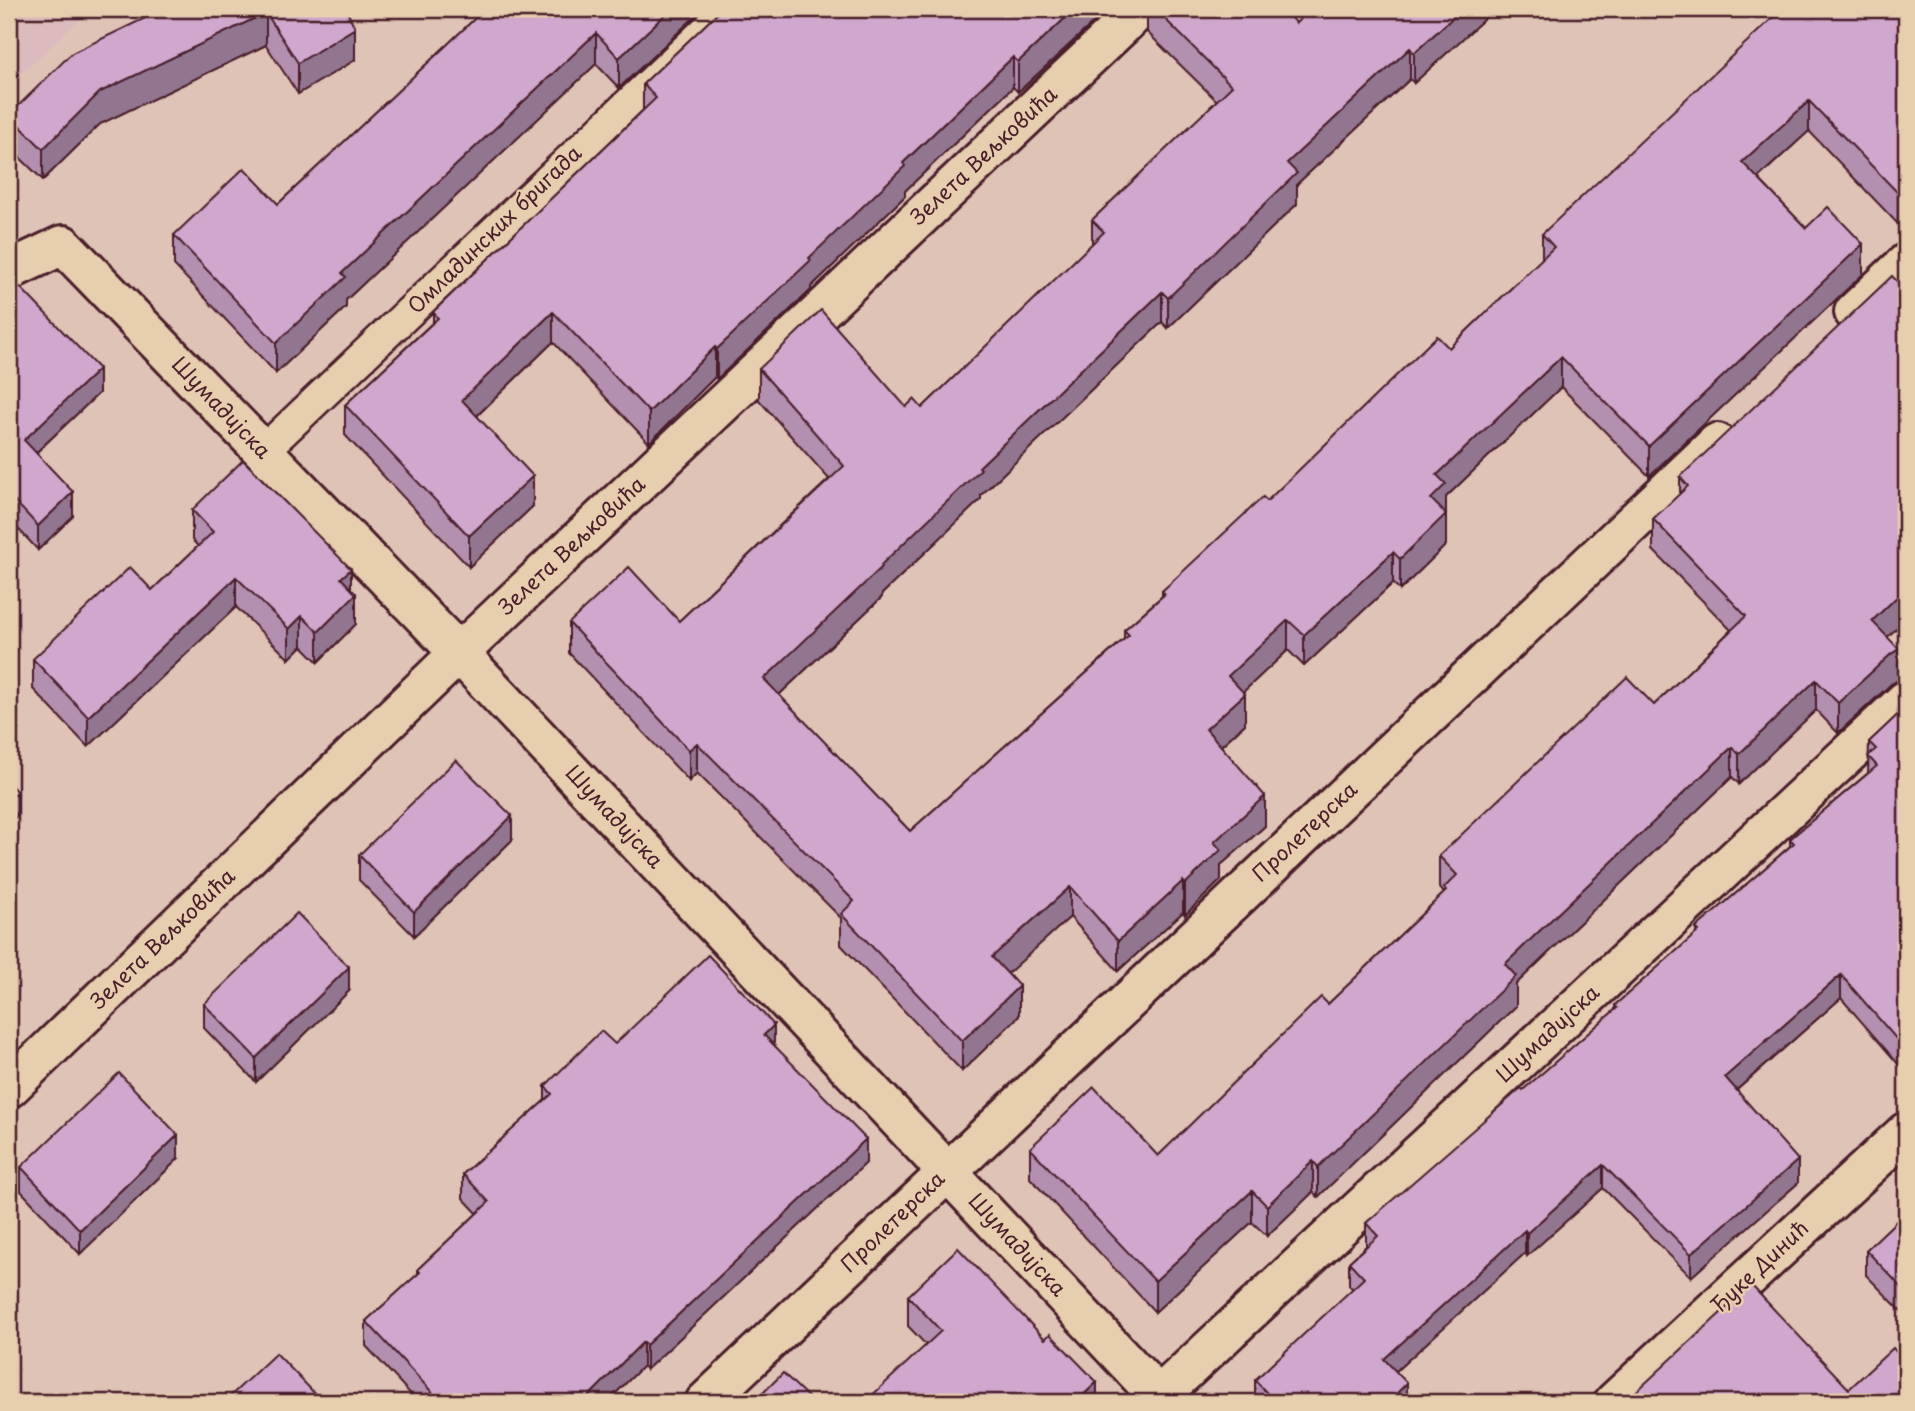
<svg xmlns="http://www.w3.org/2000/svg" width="1915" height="1411" viewBox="0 0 1915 1411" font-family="'Playpen Sans',sans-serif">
  <rect width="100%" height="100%" fill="#e0c3b7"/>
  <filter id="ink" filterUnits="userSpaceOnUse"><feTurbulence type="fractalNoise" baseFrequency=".0143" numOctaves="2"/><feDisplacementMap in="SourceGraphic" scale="14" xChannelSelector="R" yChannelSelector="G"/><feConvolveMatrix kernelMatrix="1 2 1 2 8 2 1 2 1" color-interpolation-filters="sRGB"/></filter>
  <g filter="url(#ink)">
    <polygon fill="#dcbbbe" points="9,9 91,9 9,85"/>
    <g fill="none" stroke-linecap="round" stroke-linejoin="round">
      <g stroke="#4a1f2b" stroke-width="35">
        <polyline id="lane" points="263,451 728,9"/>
      </g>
      <g stroke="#4a1f2b" stroke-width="44">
        <g id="street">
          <polyline points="9,273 14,268 63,245 459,653 1164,1402"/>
          <polyline points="1854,312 1906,263"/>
          <polyline points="9,1088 459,653 1140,9"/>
          <polyline points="1158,1397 1906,700"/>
          <polyline points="705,1402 1717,443"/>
          <polyline points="1614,1402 1906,1132"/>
        </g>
      </g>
      <use href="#lane" stroke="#e6ceae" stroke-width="30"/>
      <use href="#street" stroke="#e6ceae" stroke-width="38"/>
    </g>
    <g fill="#b490b0" stroke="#4a1f2b" stroke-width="2">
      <polygon points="164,9 346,9 355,60 298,94 266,45 100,124 43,180 9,147 9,115"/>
      <polygon points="485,9 703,9 619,88 596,64 346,300 346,307 276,373 174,265 174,235 278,204"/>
      <polygon points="722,9 1108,9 1018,92 1013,87 905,191 905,196 811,287 811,290 717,379 715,377 649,443 553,342 477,416 533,506 469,567 345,435 345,405 433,322 433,312 643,110 643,84"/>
      <polygon points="1147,9 1282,9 1296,23 1495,9 1414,83 1410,79 1297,184 1297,204 1168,328 1162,322 981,495 981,499 882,594 882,597 779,695 910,831 1124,639 1124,630 1162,596 1162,591 1449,348 1542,259 1542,234 1906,9 1906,216 1898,224 1809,131 1758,178 1806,228 1863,274 1649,476 1561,387 1446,497 1446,545 1400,590 1393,583 1304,666 1288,650 1243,692 1245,724 1221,746 1265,826 1221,865 1221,880 1185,915 1183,912 1118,971 1070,917 1007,973 1019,1016 962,1071 841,945 841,918 697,773 689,781 569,653 569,623 679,621 829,479 759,400 759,369 906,407 922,408 1092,244 1092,220 1217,101 1147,32"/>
      <polygon points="1906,291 1906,619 1887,637 1899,680 1891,684 1838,733 1816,710 1739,784 1732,777 1516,984 1516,1006 1318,1197 1313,1192 1267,1236 1252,1222 1155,1312 1030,1178 1030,1148 1158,1156 1328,1004 1444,893 1439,887 1439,856 1654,705 1731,630 1653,550 1653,519 1680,495 1680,477"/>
      <polygon points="9,298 99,393 36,453 73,516 38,550 9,519"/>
      <polygon points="192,510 351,589 356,624 318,662 302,646 289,659 236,607 88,747 33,689 33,659 152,590 198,546 192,540"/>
      <polygon points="1906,707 1906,1073 1841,998 1737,1090 1798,1183 1691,1277 1603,1188 1527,1256 1525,1253 1396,1371 1407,1402 1255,1402 1255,1380 1353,1289 1349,1285 1349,1262 1366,1246 1366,1223 1523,1090 1615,1010 1615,1005 1696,934 1696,928 1790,846 1790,839 1868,773 1869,742"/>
      <polygon points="512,840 414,936 359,880 359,855"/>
      <polygon points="349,991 256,1082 204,1028 204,1004"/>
      <polygon points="615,1044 774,1045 866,1163 646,1370 643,1366 607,1402 418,1402 366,1346 366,1321 418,1274 418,1269 477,1213 463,1198 463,1174 545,1100 545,1086"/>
      <polygon points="178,1159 80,1254 21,1191 21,1167"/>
      <polygon points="1906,1212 1906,1316 1866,1275 1866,1250"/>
      <polygon points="908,1296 1097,1402 926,1345 908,1326"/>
    </g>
    <g fill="#927690" stroke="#4a1f2b" stroke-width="2">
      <polygon points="671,9 703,9 619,88 619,58"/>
      <polygon points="1075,9 1108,9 1018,92 1018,62"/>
      <polygon points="1462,9 1495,9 1414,83 1414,53"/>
      <polygon points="266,13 266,45 100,124 43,180 43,149 100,92"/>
      <polygon points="355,28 355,60 298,94 298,63"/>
      <polygon points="596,33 596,64 346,300 346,307 276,373 276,343 342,273"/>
      <polygon points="1410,48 1410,79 1297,184 1297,204 1168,328 1168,298 1287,163"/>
      <polygon points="1013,57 1013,87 905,191 905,196 811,287 811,290 717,379 717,349 809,258 903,163"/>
      <polygon points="1809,101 1809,131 1742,192 1742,162"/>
      <polygon points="1906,185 1906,216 1898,224 1898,193"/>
      <polygon points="1863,244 1863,274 1649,476 1649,446"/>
      <polygon points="1162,292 1162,322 981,495 981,499 882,594 882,597 764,709 764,679 979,467"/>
      <polygon points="553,312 553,342 462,430 462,400"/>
      <polygon points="715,347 715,377 649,443 649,412"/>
      <polygon points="1561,357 1561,387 1446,497 1446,545 1400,590 1400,559 1431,499 1437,475"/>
      <polygon points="99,369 99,393 24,464 24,440"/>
      <polygon points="533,476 533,506 469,567 469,536"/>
      <polygon points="73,492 73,516 38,550 38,526"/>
      <polygon points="1393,552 1393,583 1304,666 1304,635"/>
      <polygon points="351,569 351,599 341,578"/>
      <polygon points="236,577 236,607 88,747 88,717"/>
      <polygon points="1906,588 1906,619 1872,652 1872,621"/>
      <polygon points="356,594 356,624 318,662 318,632"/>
      <polygon points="302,616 302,646 289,659 289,629"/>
      <polygon points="1288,620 1288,650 1228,706 1228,676"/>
      <polygon points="1899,649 1899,680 1891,684 1838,733 1838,703 1891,654"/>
      <polygon points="1816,680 1816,710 1739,784 1739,754"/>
      <polygon points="1245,694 1245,724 1206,759 1206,729"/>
      <polygon points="697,743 697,773 689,781 689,750"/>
      <polygon points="1732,747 1732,777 1516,984 1516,1006 1318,1197 1318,1167 1505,964"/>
      <polygon points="17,792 17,816 9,823 9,799"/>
      <polygon points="1265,796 1265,826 1221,865 1221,880 1185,915 1185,884 1214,842"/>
      <polygon points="512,816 512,840 414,936 414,912"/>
      <polygon points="1183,881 1183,912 1118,971 1118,941"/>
      <polygon points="1070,887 1070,917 992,988 992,957"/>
      <polygon points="349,967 349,991 256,1082 256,1058"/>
      <polygon points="1841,975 1841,998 1725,1100 1725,1077"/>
      <polygon points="1019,986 1019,1016 962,1071 962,1041"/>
      <polygon points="774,1025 774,1049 764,1035"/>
      <polygon points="178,1135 178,1159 80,1254 80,1230"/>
      <polygon points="866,1139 866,1163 646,1370 646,1345"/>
      <polygon points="1798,1160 1798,1183 1691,1277 1691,1254"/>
      <polygon points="1313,1161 1313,1192 1267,1236 1267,1206"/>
      <polygon points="1603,1165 1603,1188 1527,1256 1527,1233"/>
      <polygon points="1252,1191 1252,1222 1155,1312 1155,1281"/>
      <polygon points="1525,1230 1525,1253 1384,1382 1384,1359"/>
      <polygon points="643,1342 643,1366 607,1402 583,1402"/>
      <polygon points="1097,1382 1097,1402 1076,1402"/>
      <polygon points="1407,1383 1407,1402 1394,1402 1394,1396"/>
    </g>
    <g fill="#d1a8cd" stroke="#4a1f2b" stroke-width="2">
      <polygon points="164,9 346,9 355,28 298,63 266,13 100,92 43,149 9,115 72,53"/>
      <polygon points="485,9 671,9 619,58 596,33 342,273 346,277 276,343 174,235 244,168 278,204"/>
      <polygon points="722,9 1075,9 1018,62 1013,57 903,163 905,166 809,258 811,260 717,349 715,347 649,412 553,312 462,400 533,476 469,536 345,405 438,318 433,312 656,98 643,84"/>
      <polygon points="1155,9 1282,9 1296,23 1311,9 1462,9 1414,53 1410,48 1287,163 1297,173 1168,298 1162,292 979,467 981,469 881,565 882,567 764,679 910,831 1129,635 1124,630 1165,594 1162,591 1263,497 1267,501 1437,336 1449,348 1554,247 1542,234 1782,9 1906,9 1906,185 1898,193 1809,101 1742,162 1806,228 1828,207 1863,244 1649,446 1561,357 1437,475 1446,484 1431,499 1446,514 1400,559 1393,552 1304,635 1288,620 1228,676 1245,694 1206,729 1265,796 1214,842 1221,850 1185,884 1183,881 1118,941 1070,887 992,957 1019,986 962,1041 841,914 854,901 697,743 689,750 569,623 629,567 679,621 844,466 759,369 821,310 906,407 914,399 922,408 1104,232 1092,220 1232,86"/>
      <polygon points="1892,276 1906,291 1906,588 1872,621 1899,649 1891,654 1838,703 1816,680 1739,754 1732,747 1505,964 1516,976 1318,1167 1313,1161 1267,1206 1252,1191 1155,1281 1030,1148 1094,1087 1158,1156 1321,997 1328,1004 1446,891 1444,888 1457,875 1439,856 1627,677 1654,705 1746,616 1653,519 1688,486 1680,477"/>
      <polygon points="20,287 99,369 24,440 73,492 38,526 9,495 9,298"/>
      <polygon points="243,460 351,569 341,578 356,594 318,632 302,616 289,629 236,577 88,717 33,659 130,567 152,590 213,532 192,510"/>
      <polygon points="1906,707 1906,1050 1841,975 1725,1077 1798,1160 1691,1254 1603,1165 1527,1233 1525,1230 1384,1359 1407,1383 1394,1396 1400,1402 1275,1402 1255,1380 1364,1278 1349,1262 1378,1236 1366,1223 1521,1088 1523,1090 1617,1008 1615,1005 1699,931 1696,928 1794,843 1790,839 1877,766 1868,756 1876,749 1869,742"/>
      <polygon points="456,760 512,816 414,912 359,855"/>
      <polygon points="9,783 17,792 9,799"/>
      <polygon points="297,913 349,967 256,1058 204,1004"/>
      <polygon points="708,955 774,1025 764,1035 866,1139 646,1345 643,1342 583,1402 441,1402 366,1321 420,1272 418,1269 489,1202 463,1174 552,1094 545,1086 601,1031 615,1044"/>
      <polygon points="119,1073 178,1135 80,1230 21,1167"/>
      <polygon points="1906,1212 1906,1292 1866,1250"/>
      <polygon points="958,1248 1045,1339 1050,1334 1097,1382 1076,1402 865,1402 941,1331 908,1296"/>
      <polygon points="1751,1285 1849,1389 1893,1348 1906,1363 1906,1402 1625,1402"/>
      <polygon points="276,1353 323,1402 224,1402"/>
      <polygon points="783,1373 813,1402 754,1402"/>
    </g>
  </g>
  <g text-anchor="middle" stroke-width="5" stroke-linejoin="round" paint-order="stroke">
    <g font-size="21" fill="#4a1f2b" stroke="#e6ceae">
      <text transform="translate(984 156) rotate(-43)" y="7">Зелета Вељковића</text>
      <text transform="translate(495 230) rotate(-44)" y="7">Омладинских бригада</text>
      <text transform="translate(221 408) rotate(46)" y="7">Шумадијска</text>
      <text transform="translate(572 546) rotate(-43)" y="7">Зелета Вељковића</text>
      <text transform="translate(614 817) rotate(47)" y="7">Шумадијска</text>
      <text transform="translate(1305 832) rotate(-43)" y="7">Пролетерска</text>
      <text transform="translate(163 939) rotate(-44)" y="7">Зелета Вељковића</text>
      <text transform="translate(1548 1034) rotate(-43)" y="7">Шумадијска</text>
      <text transform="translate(893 1222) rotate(-44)" y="7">Пролетерска</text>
      <text transform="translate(1017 1245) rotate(47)" y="7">Шумадијска</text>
      <text transform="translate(1760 1267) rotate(-43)" y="7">Ђуке Динић</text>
    </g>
  </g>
  <rect width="1915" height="1411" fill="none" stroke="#e6ceae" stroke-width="35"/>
  <rect x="18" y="18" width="1880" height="1376" fill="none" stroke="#4a1f2b" stroke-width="2.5" filter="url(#ink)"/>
</svg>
